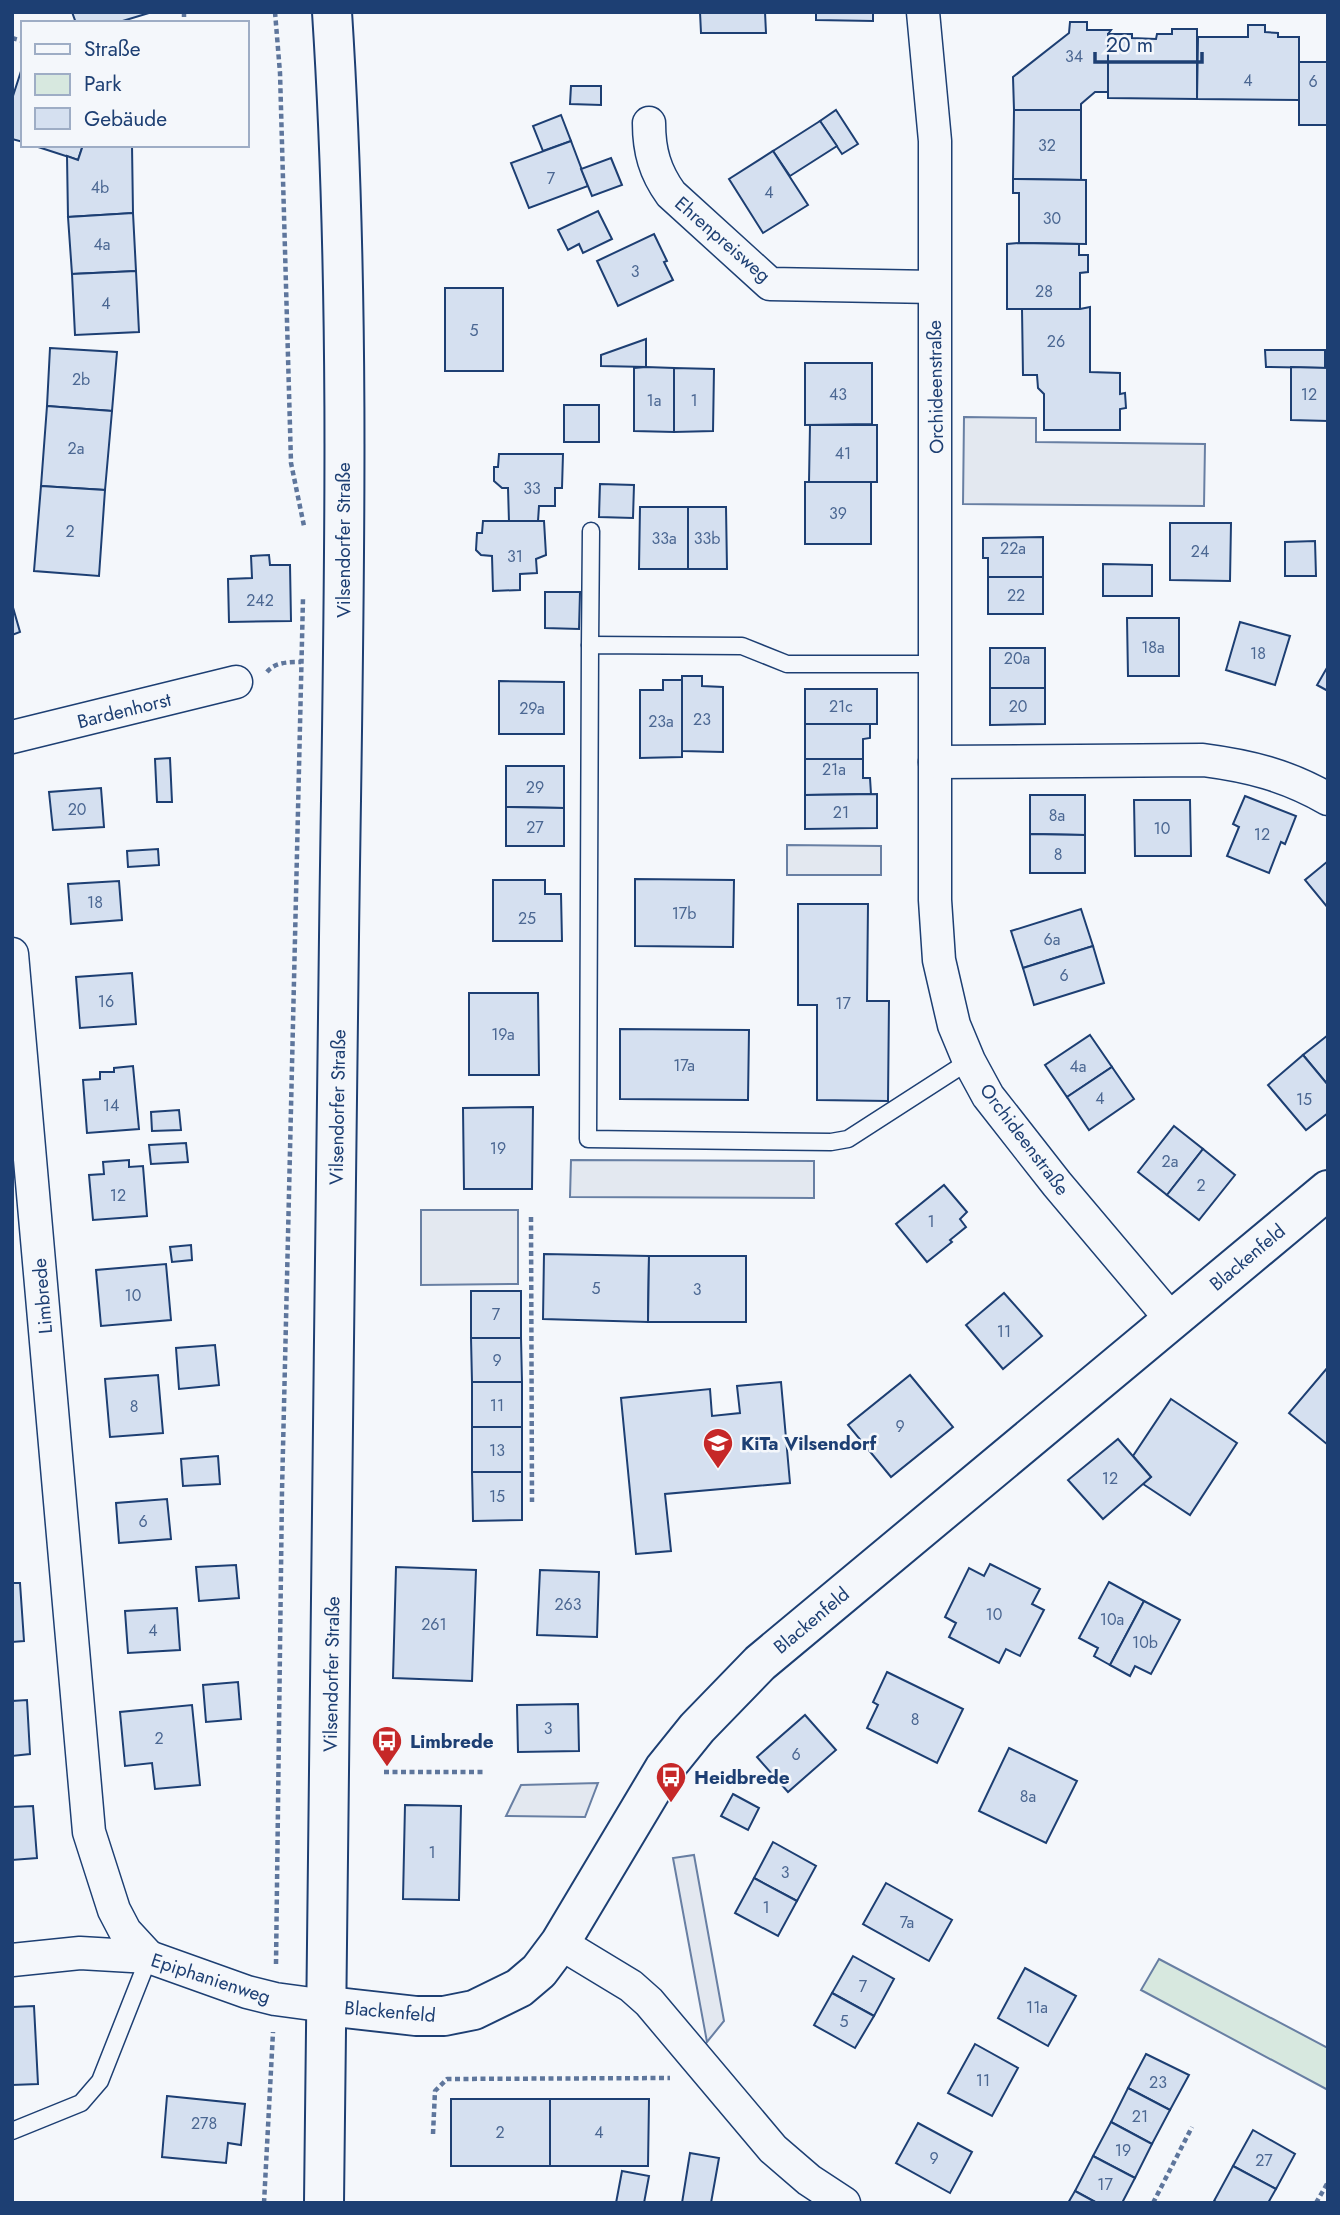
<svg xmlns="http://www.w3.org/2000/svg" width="1340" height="2215" viewBox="0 0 1340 2215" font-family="Jost,sans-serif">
  <rect width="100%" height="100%" fill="#f4f7fb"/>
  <polygon fill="#d7e8df" stroke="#687fa3" stroke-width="2" points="1159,1959 1328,2048 1328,2090 1141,1990"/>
  <g fill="#e3e8f0" stroke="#687fa3" stroke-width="2">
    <polygon points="964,417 1036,418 1036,442 1205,444 1204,506 963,504"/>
    <polygon points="787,845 881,846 881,875 787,875"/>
    <polygon points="571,1160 814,1161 814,1198 570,1197"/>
    <polygon points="421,1210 518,1210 518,1284 421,1285"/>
    <polygon points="598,1783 585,1817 506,1816 521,1785"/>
    <polygon points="694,1855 724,2021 707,2042 673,1858"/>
  </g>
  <g fill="#d5e0f0" stroke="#1d3f73" stroke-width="2">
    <polygon points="72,12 149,12 149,13 116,23 76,23"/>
    <polygon points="700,12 765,12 766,33 701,33"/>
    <polygon points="816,12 873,12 873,21 816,20"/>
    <polygon points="1070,22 1087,22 1087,30 1111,30 1108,34 1108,92 1095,92 1081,104 1081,110 1014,110 1013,77 1069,33"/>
    <polygon points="1248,25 1265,25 1265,32 1278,33 1278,37 1299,37 1299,100 1197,99 1198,37 1248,37"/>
    <polygon points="1172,29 1197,29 1197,99 1108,98 1108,34 1132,34 1132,38 1156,39 1157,34 1172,34"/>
    <rect x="1299" y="62" width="29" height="63"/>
    <polygon points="23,65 23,142 12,139 12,99"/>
    <polygon points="571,86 601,86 601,105 570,104"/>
    <polygon points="836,110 858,144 842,154 820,121"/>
    <polygon points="1014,110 1081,110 1081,180 1013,179"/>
    <polygon points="561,115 571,141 543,151 533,126"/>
    <polygon points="820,121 837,146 790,176 773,151"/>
    <polygon points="571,141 588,186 529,208 511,163"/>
    <polygon points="32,145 83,145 78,160"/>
    <polygon points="83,145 132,145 133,213 68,217 67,156 78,160"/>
    <polygon points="773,151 808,205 763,233 729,179"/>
    <polygon points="611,158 622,185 592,196 581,169"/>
    <polygon points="1013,179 1086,180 1086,244 1019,243 1019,193 1013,193"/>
    <polygon points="598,211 612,239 583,253 579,244 568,250 558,230"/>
    <polygon points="133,213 136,271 72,274 68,217"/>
    <polygon points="654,234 667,261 664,262 673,280 618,306 597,261"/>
    <polygon points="1019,243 1079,244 1079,255 1088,255 1088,272 1080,273 1080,309 1007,309 1007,244"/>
    <polygon points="136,271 139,332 75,335 72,274"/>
    <rect x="445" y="288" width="58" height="83"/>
    <polygon points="1090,307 1090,372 1120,373 1120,394 1125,393 1126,408 1120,409 1120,430 1044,430 1044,394 1038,388 1037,375 1023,375 1022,309 1080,309"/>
    <polygon points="646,339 646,367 601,366 601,355"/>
    <polygon points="50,348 117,352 112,411 47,406"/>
    <polygon points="1265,350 1325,350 1325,368 1266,367"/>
    <polygon points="805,363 872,363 872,424 805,425"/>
    <polygon points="646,367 674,368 674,432 634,431 634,368"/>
    <polygon points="1291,367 1328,368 1328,421 1291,420"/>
    <polygon points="674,368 714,369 713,431 674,432"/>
    <rect x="564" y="405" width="35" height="37"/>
    <polygon points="47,406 112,411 105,490 41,486"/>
    <polygon points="810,425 877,425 877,482 809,482"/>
    <polygon points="499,454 563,454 562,488 555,488 555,506 539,506 538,521 509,522 508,488 502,488 494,481 494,467 498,467"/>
    <rect x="805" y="482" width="66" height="62"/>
    <polygon points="600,484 634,485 633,518 599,517"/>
    <polygon points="41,486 105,490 99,576 34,571"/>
    <polygon points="640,507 688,507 688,569 639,569"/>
    <polygon points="688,507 726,507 727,569 688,569"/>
    <polygon points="483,521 544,521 546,555 536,559 537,573 520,574 520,590 493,591 492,556 481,555 476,550 477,533 482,533"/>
    <polygon points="1170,523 1231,523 1230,581 1170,580"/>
    <polygon points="1043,537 1043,577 988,577 988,558 983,558 983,538"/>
    <polygon points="1315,541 1316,576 1285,576 1285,542"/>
    <polygon points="269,555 270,565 290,565 291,621 229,622 228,579 252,578 251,556"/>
    <polygon points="1103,564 1152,565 1152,596 1103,596"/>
    <rect x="988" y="577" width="55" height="37"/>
    <polygon points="545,592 580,592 579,629 545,628"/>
    <polygon points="12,604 20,632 12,635"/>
    <polygon points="1127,618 1179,618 1179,676 1128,676"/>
    <polygon points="1240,622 1290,636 1275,685 1226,670"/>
    <rect x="990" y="648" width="55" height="40"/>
    <polygon points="1328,666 1328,691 1317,685"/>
    <polygon points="682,676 702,676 702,686 723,687 723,752 682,751"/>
    <polygon points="663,680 682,680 682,757 640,758 640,690 663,690"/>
    <polygon points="499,681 564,682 564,734 499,734"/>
    <polygon points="990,688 1045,688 1045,724 990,725"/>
    <rect x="805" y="689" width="72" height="35"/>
    <polygon points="805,724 870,724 870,738 863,739 863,759 805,759"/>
    <polygon points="170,758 172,802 157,802 155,759"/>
    <polygon points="805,759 863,759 863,778 870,778 871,794 805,795"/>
    <polygon points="506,766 564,766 564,808 506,807"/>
    <polygon points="101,788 104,827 53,830 49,792"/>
    <polygon points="877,794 877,828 805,829 805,795"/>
    <polygon points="1030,795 1085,795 1085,835 1030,834"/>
    <polygon points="1245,796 1296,816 1285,844 1281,842 1269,873 1227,856 1239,827 1233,824"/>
    <polygon points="1134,800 1190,800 1191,856 1135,856"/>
    <polygon points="506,807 564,808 564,846 506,846"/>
    <polygon points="1030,834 1085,835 1085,873 1030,873"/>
    <polygon points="158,849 159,865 128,867 127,851"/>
    <polygon points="1328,861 1328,908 1305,880"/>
    <polygon points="635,879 734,880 733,947 635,946"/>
    <polygon points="493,880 545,880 545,894 561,894 562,941 493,941"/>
    <polygon points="119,881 122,920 71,924 68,884"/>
    <polygon points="798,904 868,904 867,1001 889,1001 888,1101 817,1100 817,1005 798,1005"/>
    <polygon points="1081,909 1093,946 1023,968 1011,931"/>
    <polygon points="1093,946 1104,983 1034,1005 1023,968"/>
    <polygon points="132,973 136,1024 80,1028 76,977"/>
    <polygon points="469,993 538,993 539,1075 469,1075"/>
    <polygon points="620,1029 749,1030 748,1100 620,1099"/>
    <polygon points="1090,1035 1112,1067 1067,1097 1045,1065"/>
    <polygon points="1328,1035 1328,1085 1303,1055"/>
    <polygon points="1303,1055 1328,1085 1328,1113 1306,1130 1268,1085"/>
    <polygon points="133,1066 139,1129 87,1133 83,1080 100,1079 100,1072 114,1072 114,1068"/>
    <polygon points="1112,1067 1134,1099 1089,1130 1067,1097"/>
    <polygon points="533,1107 532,1189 464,1189 463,1108"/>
    <polygon points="179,1110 181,1130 152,1131 151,1112"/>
    <polygon points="1174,1126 1203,1149 1167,1195 1138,1172"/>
    <polygon points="186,1143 188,1162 151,1164 149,1145"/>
    <polygon points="1203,1149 1235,1175 1199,1220 1167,1195"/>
    <polygon points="129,1160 129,1167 143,1166 147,1216 93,1220 89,1175 104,1174 103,1162"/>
    <polygon points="944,1185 967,1212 960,1219 966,1227 950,1240 952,1242 927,1262 896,1224"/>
    <polygon points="191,1245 192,1260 172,1262 170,1247"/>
    <polygon points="544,1254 649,1256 648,1322 543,1319"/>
    <polygon points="649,1256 746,1256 746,1322 648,1322"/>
    <polygon points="166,1264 171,1320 101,1326 96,1270"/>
    <rect x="471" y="1291" width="50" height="47"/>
    <polygon points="1004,1293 1042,1336 1003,1369 966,1325"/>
    <polygon points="471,1338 521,1338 522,1382 472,1382"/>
    <polygon points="215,1345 219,1385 179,1389 176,1348"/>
    <polygon points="1328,1367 1328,1445 1289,1413"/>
    <polygon points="158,1375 163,1433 110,1437 105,1379"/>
    <polygon points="910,1375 953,1427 891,1477 848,1425"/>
    <rect x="472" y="1382" width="50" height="45"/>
    <polygon points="781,1382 790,1483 665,1494 671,1551 636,1554 621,1398 710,1389 712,1416 740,1413 737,1386"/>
    <polygon points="1171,1399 1237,1443 1190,1515 1143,1484 1151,1477 1133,1456"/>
    <rect x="472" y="1427" width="50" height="45"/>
    <polygon points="1118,1439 1151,1477 1103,1519 1068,1480"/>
    <polygon points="218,1456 220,1484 183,1486 181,1459"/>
    <polygon points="472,1472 522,1472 522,1520 473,1521"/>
    <polygon points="167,1499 171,1539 119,1543 116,1503"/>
    <polygon points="990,1564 1040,1589 1032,1604 1044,1610 1020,1656 1006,1649 999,1663 949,1637 956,1623 945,1617 969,1568 984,1576"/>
    <polygon points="236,1565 239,1598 199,1601 196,1567"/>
    <polygon points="396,1567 476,1570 472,1681 393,1678"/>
    <polygon points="540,1570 599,1572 597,1637 537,1635"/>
    <polygon points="1109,1582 1144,1601 1110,1665 1094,1656 1098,1648 1079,1638"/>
    <polygon points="12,1583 20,1583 24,1641 12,1642"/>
    <polygon points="1144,1601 1180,1620 1151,1674 1135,1666 1130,1676 1110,1665"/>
    <polygon points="177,1608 180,1650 128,1653 125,1611"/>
    <polygon points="887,1672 963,1709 937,1763 867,1728 878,1705 873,1702"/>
    <polygon points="238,1682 241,1719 206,1722 203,1685"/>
    <polygon points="27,1700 30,1754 12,1756 12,1701"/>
    <polygon points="578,1704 579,1751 518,1752 517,1705"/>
    <polygon points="192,1705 200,1785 155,1789 152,1763 125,1766 120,1712"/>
    <polygon points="805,1715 836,1750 788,1792 757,1757"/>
    <polygon points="1009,1748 1077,1781 1046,1843 979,1811"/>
    <polygon points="733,1794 759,1808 748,1830 721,1816"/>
    <polygon points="405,1805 461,1806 459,1900 403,1899"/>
    <polygon points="33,1806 37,1858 12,1860 12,1807"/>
    <polygon points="773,1842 816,1866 797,1901 754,1878"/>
    <polygon points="754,1878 797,1901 778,1936 735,1913"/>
    <polygon points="886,1883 952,1920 929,1961 863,1924"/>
    <polygon points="853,1956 894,1979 874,2016 832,1993"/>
    <polygon points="1025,1968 1076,1996 1048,2046 998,2018"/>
    <polygon points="832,1993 874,2016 855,2048 814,2025"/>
    <polygon points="34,2006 38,2084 12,2085 12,2007"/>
    <polygon points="975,2044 1018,2068 992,2116 948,2093"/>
    <polygon points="1146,2054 1189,2075 1170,2110 1128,2088"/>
    <polygon points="1128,2088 1170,2110 1152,2144 1111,2122"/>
    <polygon points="167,2096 245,2104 241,2145 228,2143 226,2163 162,2157"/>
    <rect x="451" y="2099" width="99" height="67"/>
    <polygon points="550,2099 649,2099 648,2166 550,2166"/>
    <polygon points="1111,2122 1152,2144 1135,2178 1093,2156"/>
    <polygon points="918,2123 972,2152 950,2193 896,2163"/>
    <polygon points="1253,2130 1295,2154 1276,2189 1233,2166"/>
    <polygon points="690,2153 719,2158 711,2203 682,2203"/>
    <polygon points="1093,2156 1135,2178 1122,2203 1097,2203 1075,2191"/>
    <polygon points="1233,2166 1276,2189 1268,2203 1218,2203 1214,2201"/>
    <polygon points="622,2171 649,2176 644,2203 616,2203"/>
    <polygon points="1075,2191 1097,2203 1068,2203"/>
  </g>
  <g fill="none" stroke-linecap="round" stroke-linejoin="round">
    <g stroke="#1d3f73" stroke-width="19">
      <g id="lane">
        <polyline points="590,645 591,531"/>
        <polyline points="935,664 787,664 742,646 590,645 588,1139 831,1142 848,1139 969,1061"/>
        <polyline points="12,2131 81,2103 100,2081 149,1957"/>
      </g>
    </g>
    <g stroke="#1d3f73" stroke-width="35">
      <g id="street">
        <polyline points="923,12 935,141 935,900 939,960 954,1025 969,1061 988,1096 1057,1184 1171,1319"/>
        <path d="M649 123C649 151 655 172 671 194L770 284 934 287"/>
        <polyline points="12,737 236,682"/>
        <path d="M935 762 1203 760C1249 766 1286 775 1328 799"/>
        <polyline points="12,954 89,1832 114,1910 125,1931 149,1957"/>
        <polyline points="560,1943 631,1986 649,2002 773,2149 809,2180 844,2203"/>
        <polyline points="12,1960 80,1953 149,1957 247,1992 275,1999 327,2006"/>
      </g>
    </g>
    <g stroke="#1d3f73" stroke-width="42">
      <g id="secondary">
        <polyline points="327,2006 416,2016 444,2016 474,2010 519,1988 539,1971 560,1943 664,1769 697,1728 760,1663 1328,1190"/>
        <path d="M324 2203C328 1781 334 1359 339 937 343 629 352 320 332 12"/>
      </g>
    </g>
    <g stroke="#5e769c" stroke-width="4.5" stroke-dasharray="5 3.5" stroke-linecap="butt">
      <polyline points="184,12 184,23"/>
      <polyline points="275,12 280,73 291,463 304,526"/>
      <polyline points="12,38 23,41"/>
      <path d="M267 672C275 662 289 662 301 662"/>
      <polyline points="531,1217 532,1502"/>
      <polyline points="384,1772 484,1772"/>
      <polyline points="276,1964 282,1491 303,598"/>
      <polyline points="433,2134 435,2091 447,2079 670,2078"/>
      <polyline points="264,2203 273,2032"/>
      <polyline points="1153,2203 1192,2127"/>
      <polyline points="1316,2203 1327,2184"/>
    </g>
    <use href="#lane" stroke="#f4f7fb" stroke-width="16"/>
    <use href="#street" stroke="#f4f7fb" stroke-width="32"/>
    <use href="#secondary" stroke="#f4f7fb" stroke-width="38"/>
  </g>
  <defs>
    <g id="school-pin" transform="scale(1.575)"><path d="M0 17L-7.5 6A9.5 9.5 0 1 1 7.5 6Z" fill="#c62828" stroke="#f4f7fb"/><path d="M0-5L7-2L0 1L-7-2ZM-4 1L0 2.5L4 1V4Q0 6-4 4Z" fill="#fff"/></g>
    <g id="bus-pin" transform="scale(1.575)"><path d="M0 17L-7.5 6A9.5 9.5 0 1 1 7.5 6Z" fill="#c62828" stroke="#f4f7fb"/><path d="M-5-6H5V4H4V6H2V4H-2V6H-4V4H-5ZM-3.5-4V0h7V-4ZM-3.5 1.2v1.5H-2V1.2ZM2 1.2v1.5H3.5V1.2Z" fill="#fff"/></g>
  </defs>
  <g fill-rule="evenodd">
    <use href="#school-pin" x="718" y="1443"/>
    <use href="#bus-pin" x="387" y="1741"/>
    <use href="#bus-pin" x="671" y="1777"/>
  </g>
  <g text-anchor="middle" stroke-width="5" stroke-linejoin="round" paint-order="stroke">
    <g font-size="16" fill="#4b6792">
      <text x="1074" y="62">34</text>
      <text x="1248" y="86">4</text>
      <text x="1313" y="87">6</text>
      <text x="1047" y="151">32</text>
      <text x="551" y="184">7</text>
      <text x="100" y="193">4b</text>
      <text x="769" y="198">4</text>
      <text x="1052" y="224">30</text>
      <text x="102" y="250">4a</text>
      <text x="635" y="277">3</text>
      <text x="1044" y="297">28</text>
      <text x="106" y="309">4</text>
      <text x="474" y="336">5</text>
      <text x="1056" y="347">26</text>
      <text x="81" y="385">2b</text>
      <text x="838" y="400">43</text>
      <text x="1309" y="400">12</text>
      <text x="654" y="406">1a</text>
      <text x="694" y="406">1</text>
      <text x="76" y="454">2a</text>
      <text x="843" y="459">41</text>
      <text x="532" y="494">33</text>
      <text x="838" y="519">39</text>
      <text x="70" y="537">2</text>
      <text x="664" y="544">33a</text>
      <text x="707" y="544">33b</text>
      <text x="1013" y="554">22a</text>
      <text x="1200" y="557">24</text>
      <text x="515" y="562">31</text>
      <text x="1016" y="601">22</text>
      <text x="260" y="606">242</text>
      <text x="1153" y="653">18a</text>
      <text x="1258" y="659">18</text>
      <text x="1017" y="664">20a</text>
      <text x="841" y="712">21c</text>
      <text x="1018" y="712">20</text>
      <text x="532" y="714">29a</text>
      <text x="702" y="725">23</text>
      <text x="661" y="727">23a</text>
      <text x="834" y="775">21a</text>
      <text x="535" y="793">29</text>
      <text x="77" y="815">20</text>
      <text x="841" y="818">21</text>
      <text x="1057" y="821">8a</text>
      <text x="535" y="833">27</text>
      <text x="1162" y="834">10</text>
      <text x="1262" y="840">12</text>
      <text x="1058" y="860">8</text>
      <text x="95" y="908">18</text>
      <text x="684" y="919">17b</text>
      <text x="527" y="924">25</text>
      <text x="1052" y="945">6a</text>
      <text x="1064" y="981">6</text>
      <text x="106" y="1007">16</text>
      <text x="843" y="1009">17</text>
      <text x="503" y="1040">19a</text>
      <text x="684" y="1071">17a</text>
      <text x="1078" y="1072">4a</text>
      <text x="1100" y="1104">4</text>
      <text x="1304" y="1105">15</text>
      <text x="111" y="1111">14</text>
      <text x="498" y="1154">19</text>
      <text x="1170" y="1167">2a</text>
      <text x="1201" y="1191">2</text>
      <text x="118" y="1201">12</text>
      <text x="931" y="1227">1</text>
      <text x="596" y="1294">5</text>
      <text x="697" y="1295">3</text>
      <text x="133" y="1301">10</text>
      <text x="496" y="1320">7</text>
      <text x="1004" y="1337">11</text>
      <text x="497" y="1366">9</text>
      <text x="497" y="1411">11</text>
      <text x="134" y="1412">8</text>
      <text x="900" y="1432">9</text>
      <text x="497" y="1456">13</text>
      <text x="1110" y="1484">12</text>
      <text x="497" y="1502">15</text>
      <text x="143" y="1527">6</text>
      <text x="568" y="1610">263</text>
      <text x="994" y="1620">10</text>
      <text x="1112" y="1625">10a</text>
      <text x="434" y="1630">261</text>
      <text x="153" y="1636">4</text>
      <text x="1145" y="1648">10b</text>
      <text x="915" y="1725">8</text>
      <text x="548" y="1734">3</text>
      <text x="159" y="1744">2</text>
      <text x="796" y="1760">6</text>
      <text x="1028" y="1802">8a</text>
      <text x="432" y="1858">1</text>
      <text x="785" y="1878">3</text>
      <text x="766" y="1913">1</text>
      <text x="907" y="1928">7a</text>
      <text x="863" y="1992">7</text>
      <text x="1037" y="2013">11a</text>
      <text x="844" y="2027">5</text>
      <text x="983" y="2086">11</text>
      <text x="1158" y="2088">23</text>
      <text x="1140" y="2122">21</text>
      <text x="204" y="2129">278</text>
      <text x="500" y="2138">2</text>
      <text x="599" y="2138">4</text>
      <text x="1123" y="2156">19</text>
      <text x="934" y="2164">9</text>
      <text x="1264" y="2166">27</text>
      <text x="1105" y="2190">17</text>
    </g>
    <g font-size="19" fill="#1d3f73" stroke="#f4f7fb">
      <text transform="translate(723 239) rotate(41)" y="7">Ehrenpreisweg</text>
      <text transform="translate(935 387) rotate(-91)" y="7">Orchideenstraße</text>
      <text transform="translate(343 540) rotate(-90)" y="7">Vilsendorfer Straße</text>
      <text transform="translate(124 710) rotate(-14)" y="7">Bardenhorst</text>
      <text transform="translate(337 1107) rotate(-89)" y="7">Vilsendorfer Straße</text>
      <text transform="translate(1025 1139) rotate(53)" y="7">Orchideenstraße</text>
      <text transform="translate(1247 1257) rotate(-40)" y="7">Blackenfeld</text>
      <text transform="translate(42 1296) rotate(-95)" y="7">Limbrede</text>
      <text transform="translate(811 1620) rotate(-40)" y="7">Blackenfeld</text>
      <text transform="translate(331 1674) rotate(-89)" y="7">Vilsendorfer Straße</text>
      <text transform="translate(211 1978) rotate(18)" y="7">Epiphanienweg</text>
      <text transform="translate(390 2011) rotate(5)" y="7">Blackenfeld</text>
    </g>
    <g font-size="19" font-weight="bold" fill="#1d3f73" stroke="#f4f7fb" text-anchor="start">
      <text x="741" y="1450">KiTa Vilsendorf</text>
      <text x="410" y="1748">Limbrede</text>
      <text x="694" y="1784">Heidbrede</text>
    </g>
  </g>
  <rect width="1340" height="2215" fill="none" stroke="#1d3f73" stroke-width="28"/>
  <rect x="21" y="21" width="228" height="126" fill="#f4f7fb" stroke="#9eadc5" stroke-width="2"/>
  <rect x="35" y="44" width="35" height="10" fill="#f4f7fb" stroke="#9eadc5" stroke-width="2"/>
  <text x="84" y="56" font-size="21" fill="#1d3f73">Straße</text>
  <rect x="35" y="74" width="35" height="21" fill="#d7e8df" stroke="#9eadc5" stroke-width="2"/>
  <text x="84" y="91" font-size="21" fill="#1d3f73">Park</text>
  <rect x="35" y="108" width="35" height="21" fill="#d5e0f0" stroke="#9eadc5" stroke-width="2"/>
  <text x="84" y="126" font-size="21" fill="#1d3f73">Gebäude</text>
  <path d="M1095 52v10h107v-10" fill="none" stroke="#1d3f73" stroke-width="3.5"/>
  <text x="1106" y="52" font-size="21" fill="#1d3f73" stroke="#f4f7fb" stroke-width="5" paint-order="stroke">20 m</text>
</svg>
